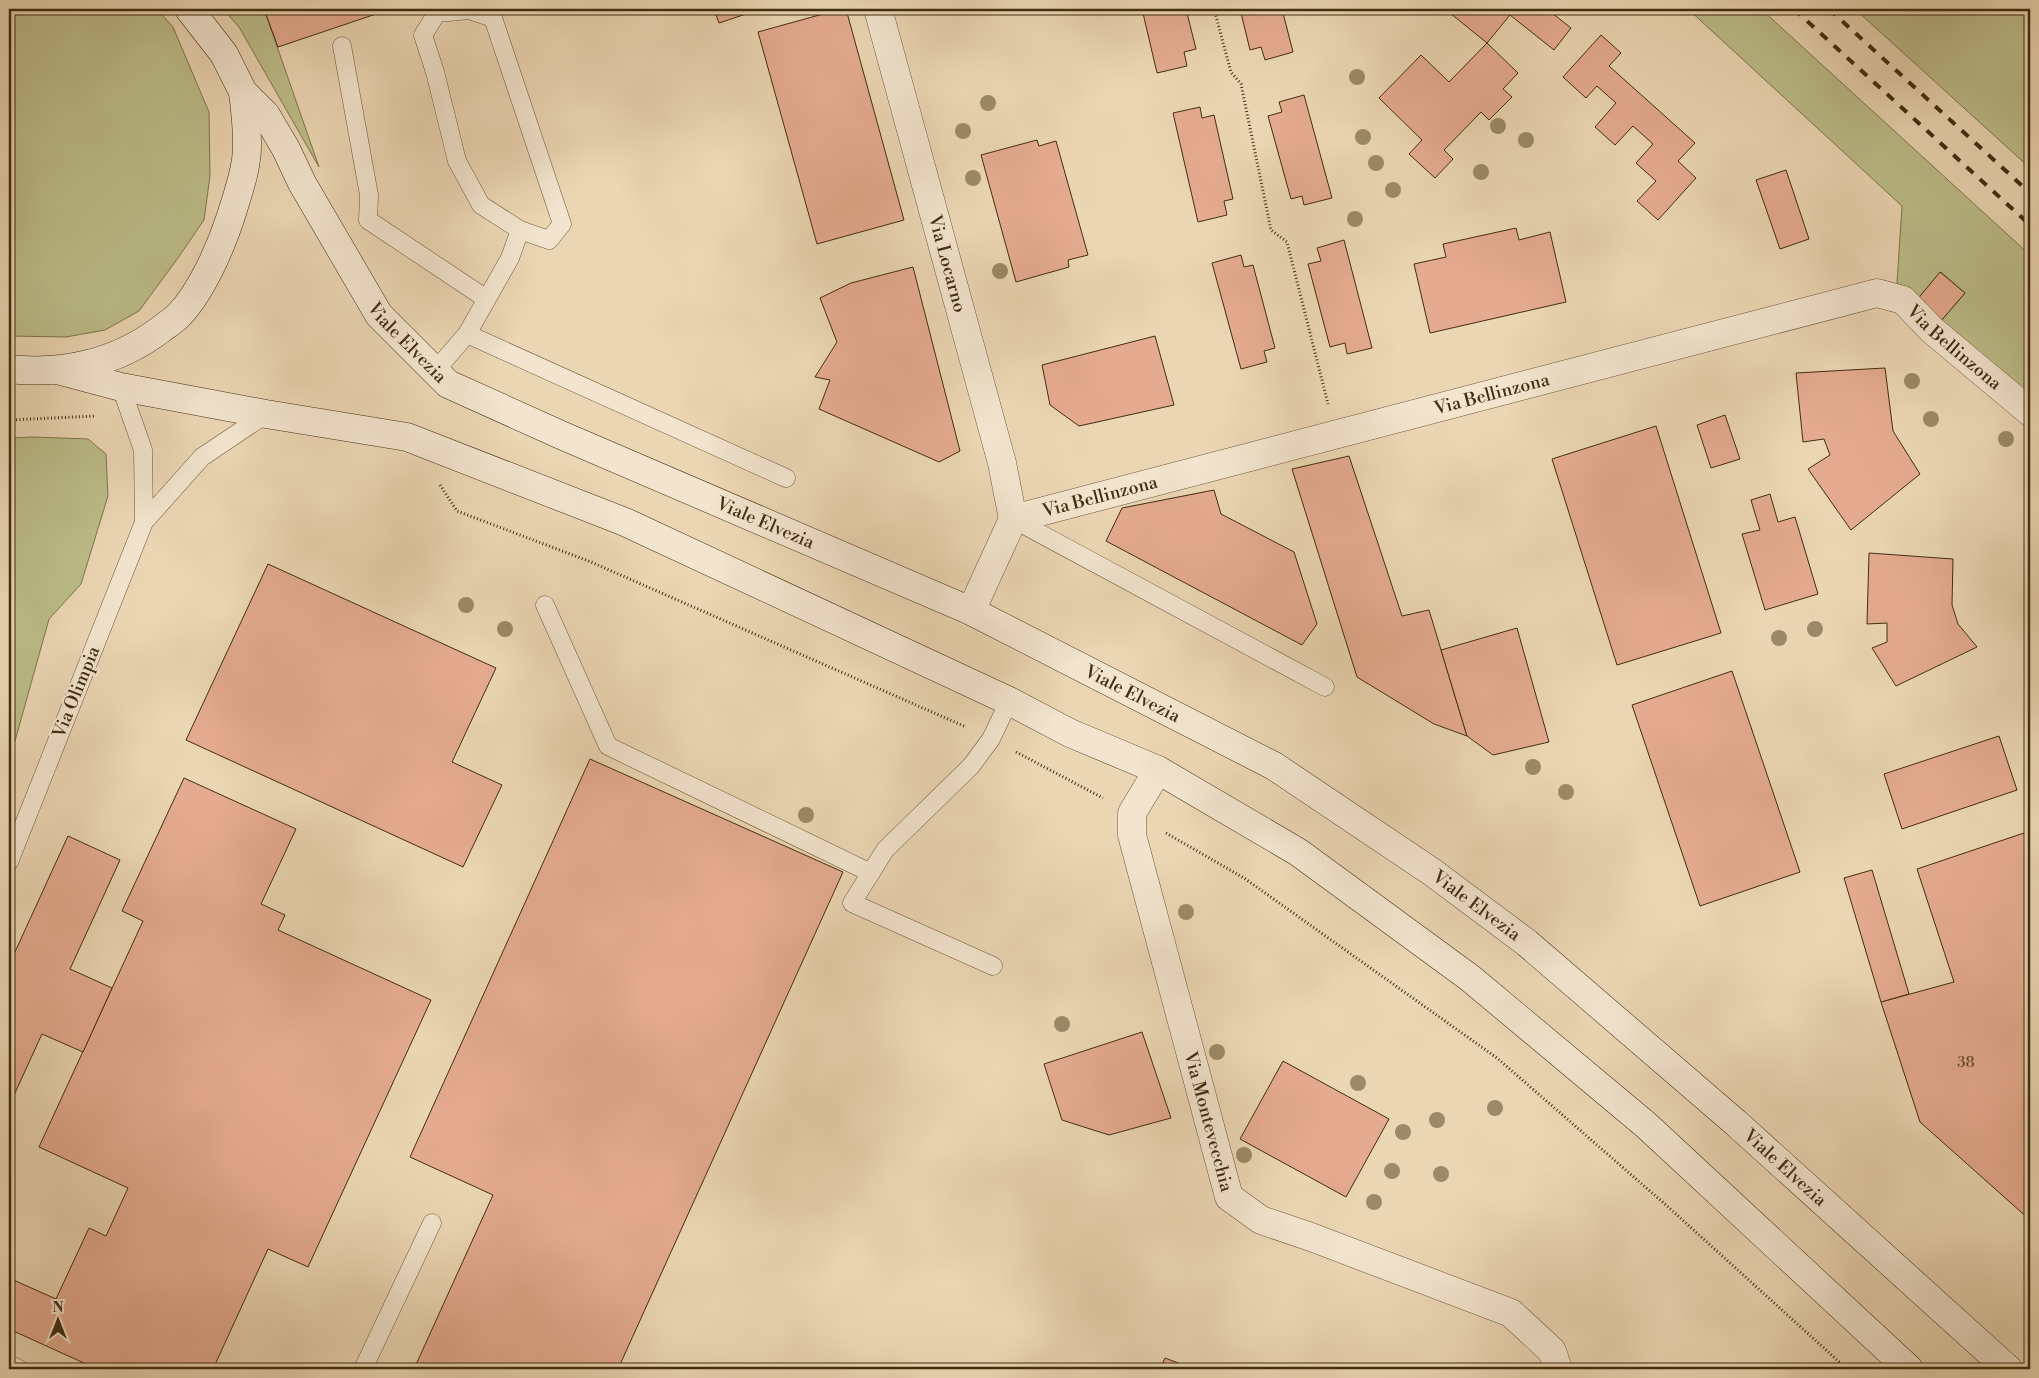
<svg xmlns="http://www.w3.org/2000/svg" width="2039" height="1378" viewBox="0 0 2039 1378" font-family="'Libre Bodoni',serif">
  <rect width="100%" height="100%" fill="#ebd6b3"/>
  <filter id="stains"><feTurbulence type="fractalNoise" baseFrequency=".004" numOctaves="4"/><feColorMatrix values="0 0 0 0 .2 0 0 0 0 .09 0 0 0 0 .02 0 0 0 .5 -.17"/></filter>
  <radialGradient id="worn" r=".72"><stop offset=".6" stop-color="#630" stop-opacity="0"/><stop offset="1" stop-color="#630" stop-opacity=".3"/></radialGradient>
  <g fill="#bcbd89" stroke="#7e754d">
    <polygon points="9,9 157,9 173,27 209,112 210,176 204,220 178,258 139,311 105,330 66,337 9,336"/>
    <polygon points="223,9 264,9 319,167 239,27"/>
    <polygon points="1688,9 1761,9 2030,255 2030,394 1940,322 1965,293 1941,272 1916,301 1897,283 1902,206"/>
    <polygon points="1855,9 2030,9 2030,168"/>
    <polygon points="33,437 88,439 106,454 108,496 81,584 49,619 15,741 9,744 9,438"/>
  </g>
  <g fill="#e5ab90" stroke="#412d11">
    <polygon points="264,9 378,9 379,13 278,47"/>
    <polygon points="714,9 751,9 752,12 719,23"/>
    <polygon points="841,9 846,9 904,220 817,244 758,32"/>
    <polygon points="1142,9 1186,9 1196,49 1184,52 1187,66 1157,73"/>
    <polygon points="1240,9 1282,9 1293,52 1265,60 1261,47 1250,50"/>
    <polygon points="1445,9 1547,9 1571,28 1554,50 1510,15 1487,43"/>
    <polygon points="1601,35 1621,53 1609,66 1695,143 1678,161 1696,178 1658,220 1637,201 1656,181 1636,163 1653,144 1633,126 1615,145 1595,127 1616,103 1597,86 1586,98 1563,77"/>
    <polygon points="1487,43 1518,73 1503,89 1512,97 1489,120 1481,112 1444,150 1453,159 1435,178 1409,154 1422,140 1379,98 1421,55 1449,82"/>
    <polygon points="1304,95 1332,198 1304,205 1302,196 1291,199 1268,116 1282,112 1279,102"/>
    <polygon points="1200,107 1202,118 1214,115 1233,199 1224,201 1227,215 1198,222 1173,113"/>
    <polygon points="1037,140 1039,146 1056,141 1088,255 1068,260 1069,267 1016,282 981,155"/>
    <polygon points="1786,170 1809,239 1780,249 1756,180"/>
    <polygon points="1516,228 1519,240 1550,232 1566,302 1430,333 1414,264 1446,257 1443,244"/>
    <polygon points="1344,240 1372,348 1347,354 1345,343 1330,347 1308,264 1321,261 1317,248"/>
    <polygon points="1241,255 1244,267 1253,265 1275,348 1264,351 1267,362 1241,369 1212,263"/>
    <polygon points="913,267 960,451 939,462 819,409 830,380 815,377 837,342 820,298 851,283"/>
    <polygon points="1940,272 1965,293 1940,322 1916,301"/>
    <polygon points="1155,336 1174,405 1079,426 1050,405 1042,365"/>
    <polygon points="1885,368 1893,431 1920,474 1851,530 1808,469 1830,455 1824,439 1803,442 1796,373"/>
    <polygon points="1725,415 1740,459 1711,468 1697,425"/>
    <polygon points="1656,426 1721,633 1617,665 1552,459"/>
    <polygon points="1349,456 1402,616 1429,610 1467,736 1434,724 1357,677 1292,469"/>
    <polygon points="1214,490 1221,514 1294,552 1317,624 1302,645 1106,541 1122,508"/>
    <polygon points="1770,494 1778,522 1795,517 1818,594 1765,610 1742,534 1760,530 1751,500"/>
    <polygon points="1869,553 1953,559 1952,605 1958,624 1977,647 1896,686 1872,648 1887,642 1887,623 1867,624"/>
    <polygon points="268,564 496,668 452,762 502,785 463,867 186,740"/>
    <polygon points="1517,628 1549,742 1493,755 1467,736 1441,650"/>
    <polygon points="1732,671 1800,872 1700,906 1632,705"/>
    <polygon points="1999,736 2017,790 1902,829 1884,774"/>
    <polygon points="590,759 843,872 618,1369 414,1369 493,1195 410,1157"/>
    <polygon points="184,778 296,829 261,904 285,915 278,930 431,1000 308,1267 268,1249 213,1369 97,1369 9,1329 9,1278 56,1299 89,1228 106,1236 128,1188 39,1147 143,921 122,911"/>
    <polygon points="2030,831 2030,1220 1920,1122 1881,1002 1954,982 1917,869"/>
    <polygon points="68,836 120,860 70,969 112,988 83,1052 42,1034 9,1106 9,965"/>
    <polygon points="1872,870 1909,994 1881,1002 1844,878"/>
    <polygon points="1142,1032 1171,1118 1109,1135 1062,1120 1044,1064"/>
    <polygon points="1283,1061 1389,1119 1346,1197 1240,1139"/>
    <polygon points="1165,1358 1194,1369 1160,1369"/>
    <polygon points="1710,1364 1717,1369 1701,1369"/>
  </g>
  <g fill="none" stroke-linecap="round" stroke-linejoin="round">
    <g stroke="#6c573a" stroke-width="19">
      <g id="lane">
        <polygon points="469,10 493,18 562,224 549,240 520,230 481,205 457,161 435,72 423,35 437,13"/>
        <polyline points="342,46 369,195 368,220 485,298"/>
        <polyline points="467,334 786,478"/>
        <polyline points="435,371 467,334 510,258 520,230"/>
        <polyline points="121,387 143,450 144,522"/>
        <polyline points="1013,519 1325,687"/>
        <polyline points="545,605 608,746 871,873"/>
        <polyline points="9,862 144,522 202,457 266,414"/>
        <polyline points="993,966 852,903 885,850 971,766 991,739 1009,701"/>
        <polyline points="9,1364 19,1369"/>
        <polyline points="363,1369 432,1223"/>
      </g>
    </g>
    <g stroke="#6c573a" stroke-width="29">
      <g id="street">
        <path id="s1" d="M878 9 1002 463 1013 519"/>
        <path id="s2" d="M971 611 1013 519 1877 293 1903 300 1932 330 2030 412"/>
        <path id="s3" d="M1158 770 1132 813V835L1229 1197 1261 1220 1311 1237 1511 1313 1552 1351 1558 1369"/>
      </g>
    </g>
    <g stroke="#412d11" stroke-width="29">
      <g id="secondary">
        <path id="s4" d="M189 9 224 54 243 92 266 115 286 149 302 183 379 315 448 384 561 435 971 611 1274 766 1432 872 1527 943 1736 1123 2008 1369"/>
        <path d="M9 369C62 375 116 363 160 330 165 326 173 321 178 316 201 293 221 247 231 216 238 193 248 166 247 142 247 125 245 109 243 92"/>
        <polyline points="57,370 121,387 266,414 407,437 625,522 1009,701 1070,733 1158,770 1298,852 1470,978 1646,1125 1909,1369"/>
      </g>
    </g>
    <g stroke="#412d11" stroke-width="3" stroke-dasharray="1 2.5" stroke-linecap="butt">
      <polyline points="1214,9 1231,72 1241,84 1271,230 1287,242 1328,404"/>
      <polyline points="9,420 96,416"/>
      <polyline points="440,485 457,511 591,562 966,727"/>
      <polyline points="1016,752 1103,798"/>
      <polyline points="1166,833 1244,878 1497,1058 1666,1205 1847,1369"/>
    </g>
    <use href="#lane" stroke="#f2e4ce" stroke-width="18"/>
    <use href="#street" stroke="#f2e4ce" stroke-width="28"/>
    <use href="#secondary" stroke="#f2e4ce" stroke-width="28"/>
    <g stroke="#412d11" stroke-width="4" stroke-dasharray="9 9" stroke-linecap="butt">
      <polyline points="1794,9 2030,225"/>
      <polyline points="1829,9 2030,193"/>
    </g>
  </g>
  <g fill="#9b8967">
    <circle cx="1357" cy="77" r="8"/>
    <circle cx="988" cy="103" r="8"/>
    <circle cx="1498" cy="126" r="8"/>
    <circle cx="963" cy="131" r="8"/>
    <circle cx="1363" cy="137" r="8"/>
    <circle cx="1526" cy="140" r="8"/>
    <circle cx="1376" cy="163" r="8"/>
    <circle cx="1481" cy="172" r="8"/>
    <circle cx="973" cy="178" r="8"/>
    <circle cx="1393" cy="190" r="8"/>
    <circle cx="1355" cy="219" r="8"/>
    <circle cx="1000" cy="271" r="8"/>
    <circle cx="1912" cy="381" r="8"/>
    <circle cx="1931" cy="419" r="8"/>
    <circle cx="2006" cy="439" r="8"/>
    <circle cx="466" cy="605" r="8"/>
    <circle cx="505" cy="629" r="8"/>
    <circle cx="1815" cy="629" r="8"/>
    <circle cx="1779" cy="638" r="8"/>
    <circle cx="1533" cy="767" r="8"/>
    <circle cx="1566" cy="792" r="8"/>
    <circle cx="806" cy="815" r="8"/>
    <circle cx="1186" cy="912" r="8"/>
    <circle cx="1062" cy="1024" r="8"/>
    <circle cx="1217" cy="1052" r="8"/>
    <circle cx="1358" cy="1083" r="8"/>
    <circle cx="1495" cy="1108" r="8"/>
    <circle cx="1437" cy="1120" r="8"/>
    <circle cx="1403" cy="1132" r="8"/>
    <circle cx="1244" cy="1155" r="8"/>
    <circle cx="1392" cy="1171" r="8"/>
    <circle cx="1441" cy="1174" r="8"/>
    <circle cx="1374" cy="1202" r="8"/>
  </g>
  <g text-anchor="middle" stroke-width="4.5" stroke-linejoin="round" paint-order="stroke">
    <g font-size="15" fill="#6a4c31">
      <text x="1966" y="1067">38</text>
    </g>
    <g font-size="18" fill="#412d11" stroke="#f2e4ce">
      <text dy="6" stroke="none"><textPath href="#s1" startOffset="264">Via Locarno</textPath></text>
      <text dy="6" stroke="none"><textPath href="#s4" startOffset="401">Viale Elvezia</textPath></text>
      <text dy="6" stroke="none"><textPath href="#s2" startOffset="1091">Via Bellinzona</textPath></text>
      <text dy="6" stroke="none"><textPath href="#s2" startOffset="596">Via Bellinzona</textPath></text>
      <text dy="6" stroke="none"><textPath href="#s2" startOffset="191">Via Bellinzona</textPath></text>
      <text dy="6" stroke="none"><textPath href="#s4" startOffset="806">Viale Elvezia</textPath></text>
      <text transform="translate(76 692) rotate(-68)" y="6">Via Olimpia</text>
      <text dy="6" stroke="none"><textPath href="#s4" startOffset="1211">Viale Elvezia</textPath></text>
      <text dy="6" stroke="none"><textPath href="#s4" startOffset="1616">Viale Elvezia</textPath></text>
      <text dy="6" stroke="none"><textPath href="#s3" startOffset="369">Via Montevecchia</textPath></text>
      <text dy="6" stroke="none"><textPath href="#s4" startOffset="2021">Viale Elvezia</textPath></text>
    </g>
  </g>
  <rect width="2039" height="1378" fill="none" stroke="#ebd6b3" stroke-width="30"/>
  <rect x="10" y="10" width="2019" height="1358" fill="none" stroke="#412d11" stroke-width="2.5"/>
  <rect x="15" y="15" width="2009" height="1348" fill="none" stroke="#412d11"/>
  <g transform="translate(58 1320)" stroke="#f2e4ce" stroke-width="4" paint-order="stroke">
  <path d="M0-4L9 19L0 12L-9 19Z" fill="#412d11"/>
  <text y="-8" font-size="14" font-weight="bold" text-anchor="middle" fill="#412d11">N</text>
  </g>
  <rect width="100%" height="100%" filter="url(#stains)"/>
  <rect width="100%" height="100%" fill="url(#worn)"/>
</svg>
